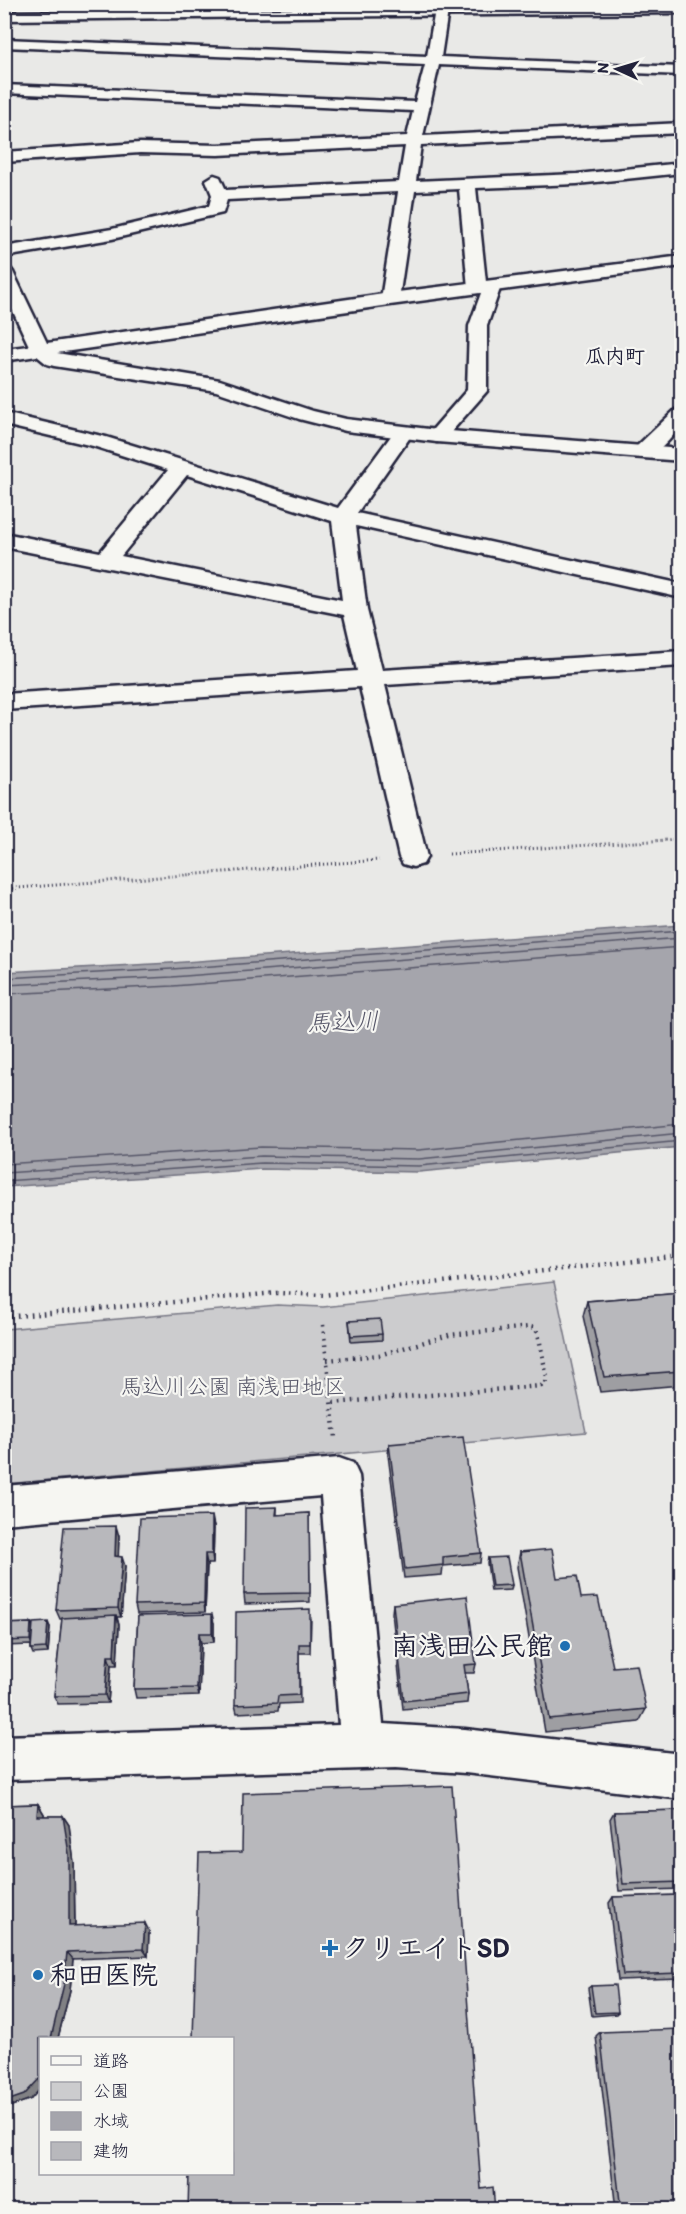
<svg xmlns="http://www.w3.org/2000/svg" width="686" height="2214" viewBox="0 0 686 2214" font-family="Itim,'Klee One',sans-serif">
  <rect width="100%" height="100%" fill="#e9e9e7"/>
  <filter id="ink" filterUnits="userSpaceOnUse"><feTurbulence type="fractalNoise" baseFrequency=".0167" numOctaves="2"/><feDisplacementMap in="SourceGraphic" scale="12" xChannelSelector="R" yChannelSelector="G"/><feConvolveMatrix kernelMatrix="1 2 1 2 8 2 1 2 1" color-interpolation-filters="sRGB"/></filter>
  <g filter="url(#ink)">
    <polygon fill="#ccccce" stroke="#777784" stroke-width="1.5" points="554,1282 586,1432 5,1484 5,1329 277,1305 323,1307"/>
    <polygon fill="#a5a5ac" stroke="#71717f" stroke-width="1.5" points="681,925 681,1147 419,1172 262,1169 5,1187 5,972 171,963"/>
    <g fill="none" stroke-linecap="round" stroke-linejoin="round">
      <g stroke="#565668" stroke-width="1.5">
        <polyline points="4,978 172,969 682,931"/>
        <polyline points="4,985 172,977 682,938"/>
        <polyline points="4,994 173,986 682,947"/>
        <polyline points="4,1164 261,1147 419,1150 682,1124"/>
        <polyline points="4,1173 262,1156 419,1159 682,1133"/>
        <polyline points="4,1181 262,1163 419,1166 682,1141"/>
      </g>
      <g stroke="#22223b" stroke-width="5">
        <g id="street">
          <polygon points="436,4 449,4 441,57 682,67 682,75 439,65 423,136 682,123 682,133 421,145 416,181 577,174 682,163 682,173 577,184 476,188 486,282 498,282 501,286 487,326 487,391 444,440 437,442 430,440 427,436 467,390 469,326 481,293 471,292 468,288 459,189 415,191 399,299 397,303 383,303 381,299 398,192 227,200 223,213 112,239 4,257 4,247 112,229 209,206 212,195 206,180 214,175 220,177 226,190 399,182 405,146 218,155 140,153 4,162 4,152 140,143 218,145 407,136 413,111 4,93 4,85 415,102 425,65 4,47 4,39 427,56"/>
          <path d="M682 408V426C669 439 655 461 636 457L633 452 636 447 675 410Z"/>
          <path d="M4 413 106 437 338 508 396 429 403 427 410 429 413 433 357 513 682 584V598L356 526 367 610 382 670 682 651V666L385 685 427 857 423 864 413 867 403 864 399 857 360 687 4 710V694L357 671 344 615 4 547V533L100 552 168 470 93 446 4 425ZM187 475 332 521 342 600 121 556Z"/>
          <polygon points="339,1458 353,1463 359,1476 383,1724 465,1729 682,1754 682,1799 465,1773 396,1768 4,1780 4,1736 339,1725 321,1496 4,1524 4,1486"/>
        </g>
      </g>
      <g stroke="#22223b" stroke-width="5">
        <g id="secondary">
          <polygon points="682,5 682,13 4,20 4,12"/>
          <polygon points="682,256 682,266 390,305 57,353 220,380 313,411 346,419 437,430 682,449 682,461 437,442 346,431 299,419 216,391 54,366 47,364 37,356 4,361 4,349 29,346 4,292 4,267 10,268 13,272 47,343 390,293"/>
        </g>
      </g>
      <g stroke="#22223b" stroke-width="3" stroke-dasharray="1 3" stroke-linecap="butt">
        <polyline points="449,854 682,839"/>
        <polyline points="4,889 379,860"/>
      </g>
      <g stroke="#22223b" stroke-width="4.5" stroke-dasharray="1.5 5" stroke-linecap="butt">
        <polyline points="4,1317 277,1293 323,1295 682,1256"/>
        <polyline points="323,1325 335,1438"/>
        <polyline points="327,1360 379,1355 449,1335 530,1327 535,1328 538,1333 547,1378 546,1383 541,1386 331,1403"/>
      </g>
      <use href="#street" fill="#f6f6f2" fill-rule="evenodd"/>
      <use href="#secondary" fill="#f6f6f2" fill-rule="evenodd"/>
    </g>
    <g fill="#9e9ea2" stroke="#22223b" stroke-width="1.5">
      <polygon points="681,1293 681,1385 600,1392 583,1316 587,1301"/>
      <polygon points="349,1321 382,1334 382,1340 351,1342"/>
      <polygon points="389,1444 481,1553 480,1563 443,1566 442,1575 404,1578 388,1455"/>
      <polygon points="277,1507 277,1515 309,1513 310,1602 245,1604 244,1594"/>
      <polygon points="214,1526 213,1564 207,1564 205,1612 137,1614 135,1605"/>
      <polygon points="119,1536 118,1556 125,1566 121,1617 117,1617 119,1625 117,1665 111,1665 108,1703 58,1704 54,1696 62,1619 60,1619 56,1610"/>
      <polygon points="520,1552 557,1578 581,1598 613,1667 646,1709 639,1722 545,1732 517,1567"/>
      <polygon points="488,1558 512,1585 511,1590 491,1591 487,1563"/>
      <polygon points="393,1604 476,1664 474,1673 465,1673 468,1694 467,1703 403,1709 392,1613"/>
      <polygon points="138,1616 214,1623 214,1642 201,1643 199,1696 136,1698 134,1689"/>
      <polygon points="311,1619 310,1653 299,1653 300,1703 279,1704 278,1711 237,1713 235,1705"/>
      <polygon points="31,1623 33,1626 50,1627 48,1653 33,1654 31,1649 31,1645 4,1646 4,1624"/>
      <polygon points="38,1804 44,1814 44,1816 63,1816 69,1825 74,1863 75,1926 149,1931 148,1956 73,1959 70,1990 58,2038 40,2038 31,2099 9,2107 4,2106 4,1805"/>
      <polygon points="681,1810 681,1889 619,1891 610,1819 614,1812"/>
      <polygon points="681,1895 681,1978 618,1980 609,1903 613,1897"/>
      <polygon points="591,1986 618,2012 616,2014 592,2016 588,1988"/>
      <polygon points="600,2032 681,2210 616,2210 596,2036"/>
    </g>
    <g fill="#818184" stroke="#22223b" stroke-width="1.5">
      <polygon points="212,1516 214,1526 213,1564 212,1554"/>
      <polygon points="116,1526 119,1536 118,1566 115,1556"/>
      <polygon points="205,1554 207,1564 205,1612 204,1603"/>
      <polygon points="122,1557 125,1566 121,1617 118,1608"/>
      <polygon points="212,1614 214,1623 214,1642 212,1633"/>
      <polygon points="116,1615 119,1625 117,1665 114,1656"/>
      <polygon points="48,1622 50,1627 48,1653 46,1648"/>
      <polygon points="31,1623 34,1628 32,1645 30,1640"/>
      <polygon points="199,1633 201,1643 199,1696 197,1688"/>
      <polygon points="108,1656 111,1665 108,1703 105,1695"/>
      <polygon points="38,1804 44,1814 43,1826 37,1816"/>
      <polygon points="63,1816 69,1825 74,1863 75,1934 69,1926"/>
      <polygon points="145,1923 149,1931 148,1956 143,1949"/>
      <polygon points="67,1952 73,1959 70,1990 58,2038 51,2038"/>
      <polygon points="40,2078 40,2089 31,2099 9,2107 4,2104 4,2102"/>
    </g>
    <g fill="#b8b8bc" stroke="#22223b" stroke-width="1.5">
      <polygon points="681,1293 681,1371 604,1377 587,1301"/>
      <polygon points="380,1319 382,1334 351,1336 349,1321"/>
      <polygon points="463,1437 481,1553 443,1557 443,1565 405,1569 389,1444"/>
      <polygon points="277,1507 276,1515 309,1513 310,1593 244,1594 245,1508"/>
      <polygon points="212,1516 212,1554 205,1554 204,1603 135,1605 140,1518"/>
      <polygon points="116,1526 115,1556 122,1557 118,1608 56,1610 64,1527"/>
      <polygon points="552,1549 557,1578 577,1576 581,1598 598,1597 613,1667 637,1665 646,1709 549,1719 520,1552"/>
      <polygon points="507,1557 512,1585 492,1586 488,1558"/>
      <polygon points="467,1596 476,1664 464,1665 468,1694 404,1701 393,1604"/>
      <polygon points="310,1609 310,1644 299,1644 299,1695 278,1696 277,1703 235,1705 236,1612"/>
      <polygon points="212,1614 212,1633 199,1633 197,1688 134,1689 138,1616"/>
      <polygon points="116,1615 114,1656 108,1656 105,1695 54,1696 62,1618"/>
      <polygon points="48,1622 46,1648 31,1649 33,1623"/>
      <polygon points="31,1623 30,1640 4,1641 4,1624"/>
      <polygon points="452,1786 481,2189 493,2187 495,2210 188,2210 189,2174 232,2174 232,2038 193,2038 199,1853 242,1852 243,1793"/>
      <polygon points="38,1804 37,1816 63,1816 69,1854 69,1926 145,1923 143,1949 67,1952 64,1984 51,2038 40,2038 40,2078 24,2095 4,2102 4,1805"/>
      <polygon points="681,1810 681,1882 623,1884 614,1812"/>
      <polygon points="681,1895 681,1973 623,1975 613,1897"/>
      <polygon points="615,1985 618,2012 595,2013 591,1986"/>
      <polygon points="681,2029 681,2210 621,2210 600,2032"/>
    </g>
  </g>
  <g fill="#1f6fb2" stroke="#f6f6f2" stroke-width="2">
    <circle cx="565" cy="1646" r="6"/>
    <path d="M327 1939h6v6h6v6h-6v6h-6v-6h-6v-6h6z"/>
    <circle cx="38" cy="1975" r="6"/>
  </g>
  <g text-anchor="middle" stroke-width="4.5" stroke-linejoin="round" paint-order="stroke">
    <g font-size="20" font-weight="bold" fill="#22223b" stroke="#f6f6f2">
      <text x="615" y="363">瓜内町</text>
    </g>
    <g font-size="22" fill="#555567" stroke="#f6f6f2">
      <text x="233" y="1394">馬込川公園 南浅田地区</text>
    </g>
    <g font-size="24" font-style="italic" fill="#565668" stroke="#f6f6f2">
      <text transform="translate(343 1022) rotate(-2)" y="8">馬込川</text>
    </g>
    <g font-size="27" font-weight="bold" fill="#22223b" stroke="#f6f6f2" text-anchor="start">
      <text x="553" y="1655" text-anchor="end">南浅田公民館</text>
      <text x="342" y="1957">クリエイトSD</text>
      <text x="50" y="1984">和田医院</text>
    </g>
  </g>
  <rect width="686" height="2214" fill="none" stroke="#f6f6f2" stroke-width="24"/>
  <rect x="12" y="12" width="662" height="2190" fill="none" stroke="#22223b" stroke-width="2" filter="url(#ink)"/>
  <rect x="39" y="2037" width="195" height="138" fill="#f6f6f2" stroke="#a1a1a9" stroke-width="1.5"/>
  <rect x="51" y="2056" width="30" height="9" fill="#f6f6f2" stroke="#a1a1a9" stroke-width="1.5"/>
  <text x="93" y="2067" font-size="18" fill="#22223b">道路</text>
  <rect x="51" y="2082" width="30" height="18" fill="#ccccce" stroke="#a1a1a9" stroke-width="1.5"/>
  <text x="93" y="2097" font-size="18" fill="#22223b">公園</text>
  <rect x="51" y="2112" width="30" height="18" fill="#a5a5ac" stroke="#a1a1a9" stroke-width="1.5"/>
  <text x="93" y="2127" font-size="18" fill="#22223b">水域</text>
  <rect x="51" y="2142" width="30" height="18" fill="#b8b8bc" stroke="#a1a1a9" stroke-width="1.5"/>
  <text x="93" y="2157" font-size="18" fill="#22223b">建物</text>
  <g transform="translate(617 69) rotate(274)" stroke="#f6f6f2" stroke-width="4.5" paint-order="stroke">
  <path d="M0-4.5L10 22L0 15L-10 22Z" fill="#22223b"/>
  <text y="-9" font-size="16" font-weight="bold" text-anchor="middle" fill="#22223b">N</text>
  </g>
</svg>
